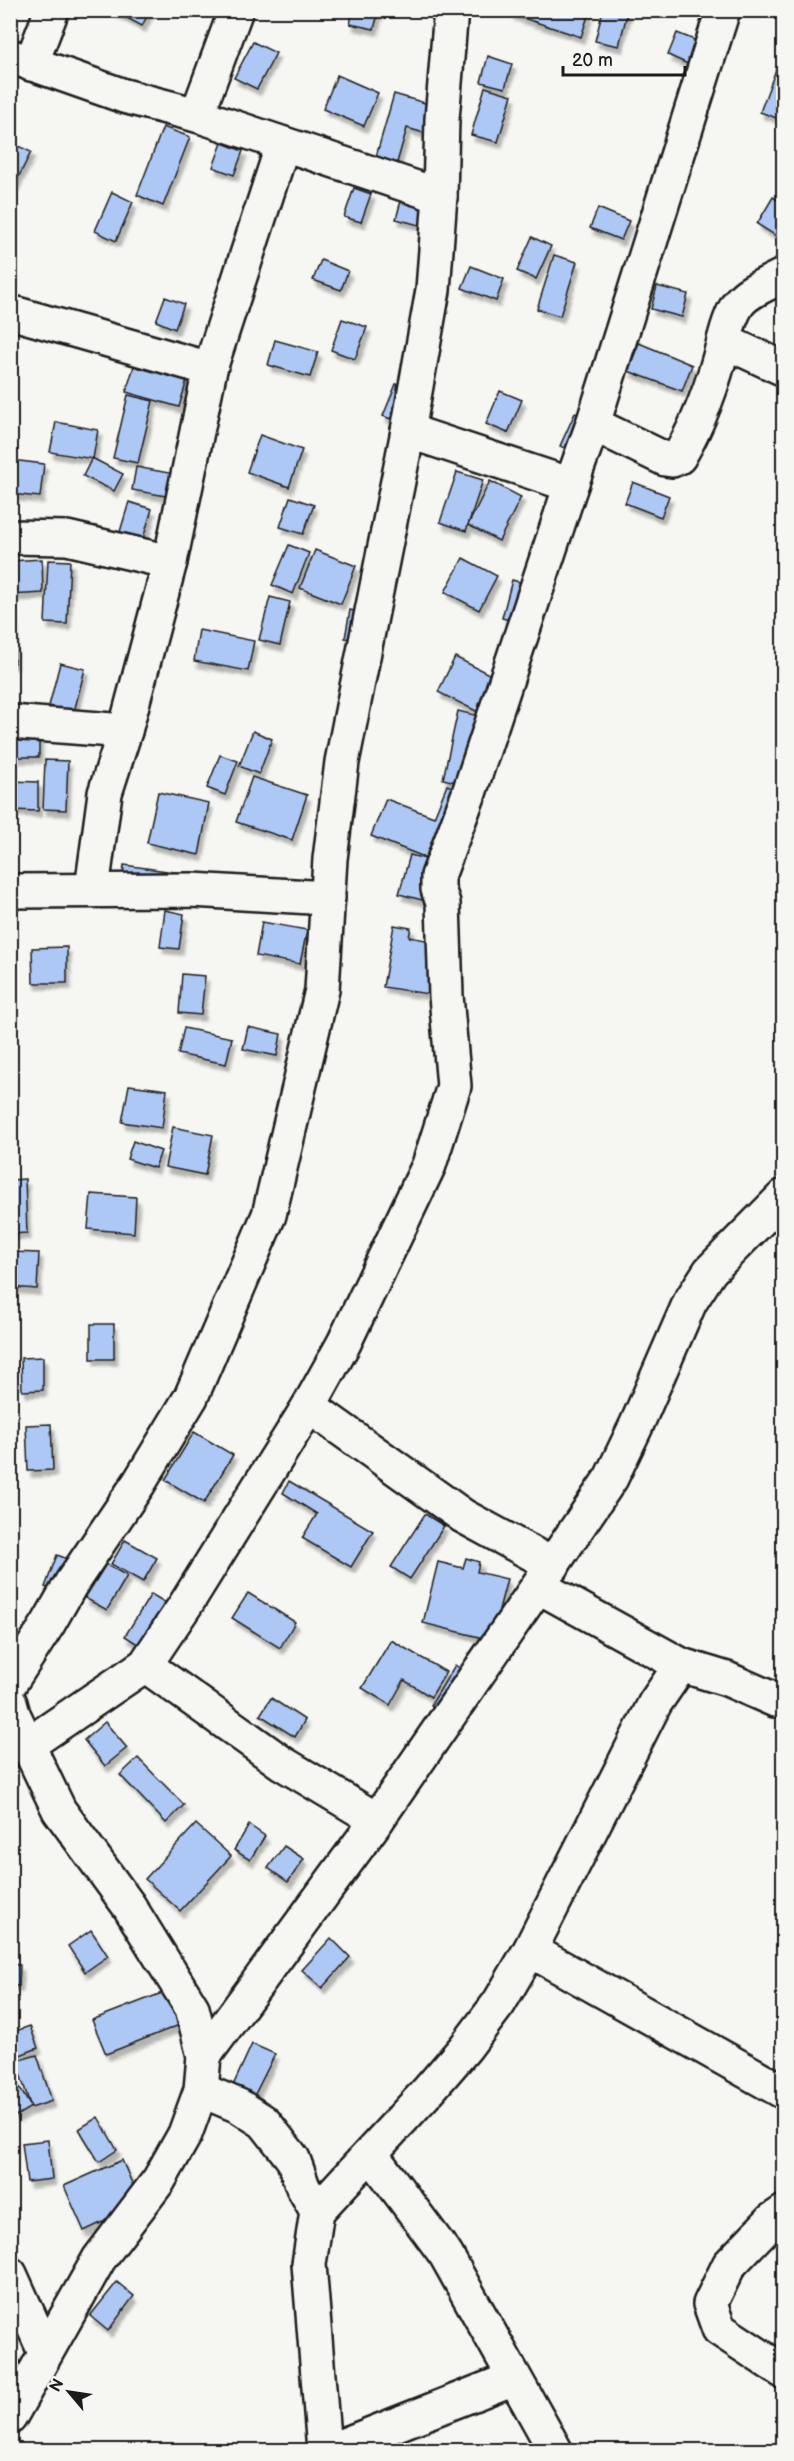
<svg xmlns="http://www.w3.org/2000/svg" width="794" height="2461" viewBox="0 0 794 2461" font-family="'Balsamiq Sans',sans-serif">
  <defs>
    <filter id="shadow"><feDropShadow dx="3.5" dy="6" stdDeviation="1.5" flood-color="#0004"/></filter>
  </defs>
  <rect width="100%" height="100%" fill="#f6f6f2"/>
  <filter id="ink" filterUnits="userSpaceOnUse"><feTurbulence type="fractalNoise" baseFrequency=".0167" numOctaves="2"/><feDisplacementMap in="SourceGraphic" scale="12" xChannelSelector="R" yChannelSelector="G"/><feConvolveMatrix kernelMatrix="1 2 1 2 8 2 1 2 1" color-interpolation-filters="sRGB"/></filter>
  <g filter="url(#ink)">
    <g fill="#aec8f5" stroke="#1c1c1c" stroke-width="1.5" filter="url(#shadow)">
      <polygon points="112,10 150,10 142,26"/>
      <polygon points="353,10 379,10 374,29 350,24"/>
      <polygon points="513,10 590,10 581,37 511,14"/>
      <polygon points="603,10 628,10 619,46 595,41"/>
      <polygon points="677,33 702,43 692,66 668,55"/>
      <polygon points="253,42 276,53 257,89 234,78"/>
      <polygon points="784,48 784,118 782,120 760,112"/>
      <polygon points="488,56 512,64 505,88 481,82"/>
      <polygon points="337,75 378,93 364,126 323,109"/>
      <polygon points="485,87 512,95 498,142 471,135"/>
      <polygon points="394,94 449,110 441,138 407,128 394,173 373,167"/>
      <polygon points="163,127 190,137 163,206 137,195"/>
      <polygon points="10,142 31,152 10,194"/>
      <polygon points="222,143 243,151 234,175 213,167"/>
      <polygon points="354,188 371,194 361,222 344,217"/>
      <polygon points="112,192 133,202 116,241 95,231"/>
      <polygon points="402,197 433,206 427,227 396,219"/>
      <polygon points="773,197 784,204 784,241 757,224"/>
      <polygon points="598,208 629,221 621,240 590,228"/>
      <polygon points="532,237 551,246 536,279 517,271"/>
      <polygon points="554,255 577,262 560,316 537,309"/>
      <polygon points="321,260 348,271 341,290 313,280"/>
      <polygon points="471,266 504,279 496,301 462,288"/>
      <polygon points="657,286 688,294 682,317 651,309"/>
      <polygon points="165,297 184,304 175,329 156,321"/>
      <polygon points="342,319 367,327 355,359 331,350"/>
      <polygon points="275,340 318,352 310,377 268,365"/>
      <polygon points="639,343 692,365 682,391 628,371"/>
      <polygon points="134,366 187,380 179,407 126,392"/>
      <polygon points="396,384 414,390 401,423 383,416"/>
      <polygon points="500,391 522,400 508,433 486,424"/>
      <polygon points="128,395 153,401 138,463 113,458"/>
      <polygon points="575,413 595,422 581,456 560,446"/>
      <polygon points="56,422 98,430 93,459 50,452"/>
      <polygon points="260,435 302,450 289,487 247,472"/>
      <polygon points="92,458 123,474 114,491 83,476"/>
      <polygon points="11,460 44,464 40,497 10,494"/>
      <polygon points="136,467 180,475 177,498 132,490"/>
      <polygon points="457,472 483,480 466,531 440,522"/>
      <polygon points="490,481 521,497 499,541 468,525"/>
      <polygon points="633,482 669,496 661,517 625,503"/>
      <polygon points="290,497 314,505 303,534 280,527"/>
      <polygon points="129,502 152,509 139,552 116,545"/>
      <polygon points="289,545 309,553 293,594 272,585"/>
      <polygon points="315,550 356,566 341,604 300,588"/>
      <polygon points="463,558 497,576 479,610 445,592"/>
      <polygon points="42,559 43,593 10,595 10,561"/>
      <polygon points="48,560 70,561 67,624 45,623"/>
      <polygon points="512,580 537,587 527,625 502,618"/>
      <polygon points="270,597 290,602 280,645 259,640"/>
      <polygon points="350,610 368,614 361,642 345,638"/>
      <rect x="10" y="621" width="4" height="42"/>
      <polygon points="199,630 254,641 248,671 194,661"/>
      <polygon points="455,657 501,680 484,715 438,692"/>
      <polygon points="60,663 85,669 74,712 49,706"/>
      <polygon points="458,711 487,718 472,786 443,779"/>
      <rect x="10" y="730" width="29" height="27"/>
      <polygon points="253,731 272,739 259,774 239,766"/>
      <polygon points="220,755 238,761 225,795 207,788"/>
      <polygon points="45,760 68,761 66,810 43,809"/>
      <polygon points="252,777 307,795 292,840 236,822"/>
      <polygon points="10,781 38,782 38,811 10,810"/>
      <polygon points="447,785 465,792 437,862 371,836 386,799 434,817"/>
      <polygon points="158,792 209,803 199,855 147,843"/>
      <polygon points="410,855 441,863 430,902 399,894"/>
      <polygon points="124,865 196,875 122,885"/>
      <polygon points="165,910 184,914 179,949 160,947"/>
      <polygon points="262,922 307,930 300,964 256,956"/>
      <polygon points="394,925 411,928 409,937 437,942 428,994 383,987"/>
      <polygon points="67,947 67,983 33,983 32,948"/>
      <polygon points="182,974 205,976 201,1015 179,1013"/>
      <polygon points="248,1027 281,1034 277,1056 243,1049"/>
      <polygon points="184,1028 232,1038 226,1064 178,1054"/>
      <polygon points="129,1085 167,1090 162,1128 122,1122"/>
      <polygon points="10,1111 13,1146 10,1146"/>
      <polygon points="173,1127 213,1135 205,1175 165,1167"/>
      <polygon points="133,1141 161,1151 155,1168 127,1159"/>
      <polygon points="25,1179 27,1233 10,1234 10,1180"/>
      <polygon points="91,1194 136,1197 134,1233 88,1229"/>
      <polygon points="10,1252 39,1253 37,1289 10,1287"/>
      <rect x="91" y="1324" width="23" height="35"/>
      <polygon points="43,1357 43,1390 22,1391 21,1358"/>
      <polygon points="51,1424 53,1470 28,1471 26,1425"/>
      <polygon points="194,1432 233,1455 204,1503 165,1480"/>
      <polygon points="289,1481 373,1531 351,1567 302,1538 317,1514 283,1493"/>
      <polygon points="425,1514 444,1526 410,1579 391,1567"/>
      <polygon points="125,1540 157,1558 143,1582 111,1564"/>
      <polygon points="57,1555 78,1563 66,1595 45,1587"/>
      <polygon points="466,1558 479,1562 477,1572 507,1579 491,1640 423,1623 438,1562 463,1568"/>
      <polygon points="106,1564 127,1576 107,1610 85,1598"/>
      <polygon points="248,1593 295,1622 280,1648 232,1618"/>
      <polygon points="151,1594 173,1607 147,1650 125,1636"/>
      <polygon points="391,1640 446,1672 431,1697 404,1680 390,1705 362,1688"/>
      <polygon points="455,1665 473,1677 450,1716 431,1705"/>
      <polygon points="271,1698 305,1720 295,1737 260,1715"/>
      <polygon points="105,1722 127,1748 105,1766 84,1740"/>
      <polygon points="138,1758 184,1805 166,1823 120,1775"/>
      <polygon points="196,1824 231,1856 180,1911 145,1879"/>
      <polygon points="249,1825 265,1836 250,1860 234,1850"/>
      <polygon points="284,1846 304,1859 288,1882 268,1868"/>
      <polygon points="91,1930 108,1956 85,1972 68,1946"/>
      <polygon points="331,1938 350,1957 322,1988 302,1970"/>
      <polygon points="10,1964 20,1965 19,1986 10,1985"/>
      <polygon points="175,1988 187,2022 106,2054 92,2020"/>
      <polygon points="30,2026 38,2048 10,2059 10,2033"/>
      <polygon points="252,2044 275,2054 252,2100 231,2090"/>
      <polygon points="37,2055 52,2101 31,2108 16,2061"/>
      <polygon points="10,2072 31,2107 16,2116 10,2105"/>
      <polygon points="98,2117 117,2150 99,2162 79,2129"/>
      <polygon points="48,2140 52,2179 27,2182 22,2143"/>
      <polygon points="122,2160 141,2204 84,2231 64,2186"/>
      <polygon points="117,2282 134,2296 108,2331 90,2316"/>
    </g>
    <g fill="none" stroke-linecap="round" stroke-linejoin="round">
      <g stroke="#1c1c1c" stroke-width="38">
        <g id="street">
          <polyline points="10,56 124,96 197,115 440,196"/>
          <polyline points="31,64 52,10"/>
          <polyline points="197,115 236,10"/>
          <polyline points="10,312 210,369"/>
          <path d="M724 341C736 293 744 296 784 275"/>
          <path d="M593 424 665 459 672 460 679 457C700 421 714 382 724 341L784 369"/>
          <polyline points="408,431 571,485"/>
          <polyline points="10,537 67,538 170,562"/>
          <polyline points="10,722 125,731"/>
          <polyline points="92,889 105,793 125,731 170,562 210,369 283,144"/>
          <polyline points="10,891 192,890 328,898"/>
          <polyline points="309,1406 463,1516 553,1565"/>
          <polyline points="145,1665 282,1763 377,1820"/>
          <polyline points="681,1665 538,1586 611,1478 636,1426 690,1302 710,1271 784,1196"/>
          <polyline points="10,1683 48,1624 72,1582 139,1483 191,1397 269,1215 322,990 330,859 342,762 408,431 433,290 440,196 442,119 451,10"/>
          <polyline points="10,1703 13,1714 59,1810 129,1906 192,2008 204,2056 201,2090 185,2134 159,2180 99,2259 10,2417"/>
          <polyline points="29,1744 145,1665 186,1604 309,1406 344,1343 429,1165 454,1086 446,996 443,903 438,889 438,876 468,796 571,485 593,424 723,10"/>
          <polyline points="530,1950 784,2092"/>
          <polyline points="204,2056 377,1820 538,1586"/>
          <polyline points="201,2090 239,2106 264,2122 293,2159 303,2187 317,2211 309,2264 324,2450"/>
          <polyline points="371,2154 446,2255 555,2450"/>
          <polyline points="317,2211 427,2092 465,2048 499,2003 530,1950 655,1703 681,1665 727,1679 775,1700 784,1700"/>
          <polyline points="784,2212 772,2220 729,2265 710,2304 719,2329 784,2372"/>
          <polyline points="10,2274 45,2352"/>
          <polyline points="331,2450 514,2378"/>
        </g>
      </g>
      <use href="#street" stroke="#f6f6f2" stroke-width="33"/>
    </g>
  </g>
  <rect width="794" height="2461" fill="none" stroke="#f6f6f2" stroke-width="36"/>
  <rect x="18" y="18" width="758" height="2425" fill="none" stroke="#1c1c1c" stroke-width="2" filter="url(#ink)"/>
  <g transform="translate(69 2392) rotate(299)" stroke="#f6f6f2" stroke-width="4.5" paint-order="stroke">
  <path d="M0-4.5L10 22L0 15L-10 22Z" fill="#1c1c1c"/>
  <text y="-9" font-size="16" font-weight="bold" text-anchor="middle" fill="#1c1c1c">N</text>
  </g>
  <path d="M563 66v9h122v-9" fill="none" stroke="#1c1c1c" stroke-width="3"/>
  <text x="572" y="66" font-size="18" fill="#1c1c1c" stroke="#f6f6f2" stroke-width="4.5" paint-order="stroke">20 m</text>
</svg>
